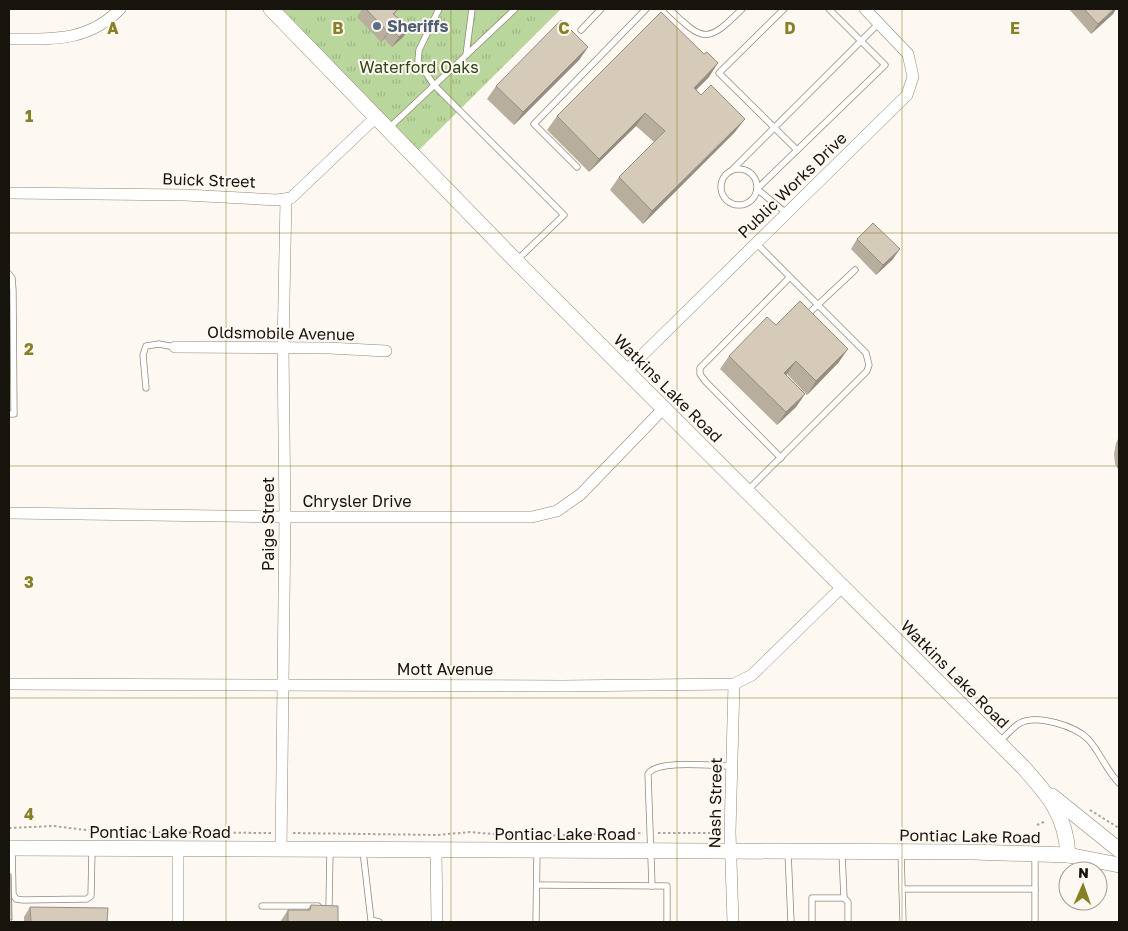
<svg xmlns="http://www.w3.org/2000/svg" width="1128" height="931" viewBox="0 0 1128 931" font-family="'Golos Text',sans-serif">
  <defs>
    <pattern id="park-tufts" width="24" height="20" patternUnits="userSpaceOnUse" patternTransform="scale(1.25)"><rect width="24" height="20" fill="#b9d69d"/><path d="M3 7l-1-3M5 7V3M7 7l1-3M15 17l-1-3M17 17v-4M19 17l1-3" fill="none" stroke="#9eb786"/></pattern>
  </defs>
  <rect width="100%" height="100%" fill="#fdf8f1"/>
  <polygon fill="url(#park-tufts)" points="282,9 561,9 418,151"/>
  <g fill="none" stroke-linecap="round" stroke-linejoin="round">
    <g stroke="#938877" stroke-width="7">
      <g id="lane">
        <polyline points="439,9 419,50 418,61 434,85 564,215 516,261"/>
        <path d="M669 9C704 42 707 44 742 9"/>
        <polyline points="784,9 719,73 797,150"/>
        <polyline points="581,30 601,9"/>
        <polyline points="466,55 472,9"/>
        <polyline points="389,128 515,9"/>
        <polyline points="577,167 534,124 646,9"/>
        <polyline points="733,169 879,23"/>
        <circle cx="739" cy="187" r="18"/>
        <polyline points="785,212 757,189 885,65 829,9"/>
        <polyline points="9,274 12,278 13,290 14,414 9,414"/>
        <polyline points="807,315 855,270"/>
        <polyline points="146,388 143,355 146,346 159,344 175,347"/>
        <polyline points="781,458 705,381 700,374 700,368 789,278"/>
        <polyline points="748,490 867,371 869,365 866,353 756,243"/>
        <path d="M1000 741C1006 736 1013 727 1020 723 1037 714 1075 726 1088 739 1100 752 1106 770 1119 783"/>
        <polyline points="12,848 13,894 16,899 23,900 87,899 91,896 92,850"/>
        <polyline points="363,851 371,920 379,922"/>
        <polyline points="788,852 791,922"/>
        <polyline points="901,852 903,922"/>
        <polyline points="842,853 844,898 848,902 848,922"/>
        <polyline points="1035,855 1035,922"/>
        <polyline points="537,885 667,886 667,922"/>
        <path d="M652 886 648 774C657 759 714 766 732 766"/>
        <polyline points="902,889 1035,889"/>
        <polyline points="262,906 318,906"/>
        <polyline points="329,906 330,851"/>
        <polyline points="536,922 537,851"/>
        <polyline points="812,922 812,898 844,898"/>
      </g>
    </g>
    <g stroke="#938877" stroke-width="12">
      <g id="street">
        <path d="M9 39C52 39 88 42 120 9"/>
        <polyline points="9,193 185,195 277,200 291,198 376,117"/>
        <polyline points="175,347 329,348 386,351"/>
        <polyline points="626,371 907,95 913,77 908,54 865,9"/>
        <polyline points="9,513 285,517 532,517 557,511 581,494 663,409"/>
        <polyline points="9,684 563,686 734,684 752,675 842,587"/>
        <polyline points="178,850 178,922"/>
        <polyline points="281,850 285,517 283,348 286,199"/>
        <polyline points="436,851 437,922"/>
        <polyline points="733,922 730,832 734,684"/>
      </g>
    </g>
    <g stroke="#938877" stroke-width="16">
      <g id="secondary">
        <path d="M271 9 516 261 1023 767C1049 796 1066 815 1068 855"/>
        <polyline points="1052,796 1119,850"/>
        <polyline points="9,848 973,852 1068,855 1119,865"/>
      </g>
    </g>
    <g stroke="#a9a59e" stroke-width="2" stroke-dasharray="2.5 2.5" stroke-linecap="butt">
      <polyline points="1090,810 1119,828"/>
      <polyline points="1037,825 1046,821"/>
      <polyline points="9,828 54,826 101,832 271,833"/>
      <polyline points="293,833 438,835 470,832 515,836"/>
      <polyline points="658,833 718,833"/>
      <polyline points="533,836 643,833"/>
    </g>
    <use href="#lane" stroke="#fff" stroke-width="5.5"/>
    <use href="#street" stroke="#fff" stroke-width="11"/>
    <use href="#secondary" stroke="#fff" stroke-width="15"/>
  </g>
  <g fill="#b8ae9e">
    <polygon points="362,9 399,9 394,15 410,27 403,37 392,47 384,39 381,42 357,17"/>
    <polygon points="1069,9 1116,9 1113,14 1091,34"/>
    <polygon points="588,47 579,60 514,125 487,99 496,86"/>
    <polygon points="709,77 696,90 735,132 643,224 610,190 619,177 654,142 636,126 589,172 547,130 557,116"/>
    <polygon points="857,239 893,259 876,275 851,249"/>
    <polygon points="776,325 839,362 807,395 787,374 786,375 805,394 796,407 777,425 720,369 729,356"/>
    <polygon points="1119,437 1119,471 1115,464 1114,454 1116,443"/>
    <polygon points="311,905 338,922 280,922 288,910 307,910"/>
    <polygon points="30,907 107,922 24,922 24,917"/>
  </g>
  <g fill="#968d81">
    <polygon points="1114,9 1116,9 1113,14 1091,34 1098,24"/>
    <polygon points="410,27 403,37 392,47 399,37"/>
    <polygon points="391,29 384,39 381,42 388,32"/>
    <polygon points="588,47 579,60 514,125 523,112"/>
    <polygon points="718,63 709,77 685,101 694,88"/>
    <polygon points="645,113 636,126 589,172 599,159"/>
    <polygon points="745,119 735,132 643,224 652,211"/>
    <polygon points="900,249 893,259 876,275 883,265"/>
    <polygon points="848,349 839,362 807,395 816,381"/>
    <polygon points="796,361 787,374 775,386 784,373"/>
    <polygon points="805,394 796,407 777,425 786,412"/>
  </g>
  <g fill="#d6cab8" stroke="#968d81">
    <polygon points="366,9 398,9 393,14 410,27 399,37 391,29 388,32"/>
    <polygon points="1084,9 1114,9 1098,24"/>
    <polygon points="661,12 704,54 707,52 718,63 694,88 701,95 711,85 745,119 652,211 619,177 665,131 645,113 599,159 557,116"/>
    <polygon points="561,20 588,47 523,112 496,86"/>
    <polygon points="873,223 900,249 883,265 857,239"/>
    <polygon points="800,301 848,349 816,381 796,361 784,373 805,394 786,412 729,356 767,317 776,325"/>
    <polygon points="9,874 11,874 12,920 9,920"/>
    <polygon points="311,905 338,906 338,922 288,922 288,910 310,910"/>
    <polygon points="30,907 108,908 107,922 31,922"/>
  </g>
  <path fill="none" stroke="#868027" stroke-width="1" stroke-opacity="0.55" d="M226 9V922M451 9V922M677 9V922M902 9V922M9 233H1119M9 466H1119M9 698H1119"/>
  <circle fill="#5c6f8a" stroke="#fdf8f1" stroke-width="2" cx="377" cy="26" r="5"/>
  <g text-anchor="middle" stroke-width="4" stroke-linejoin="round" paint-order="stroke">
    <g font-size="16" font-weight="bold" fill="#4e5e75" stroke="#fdf8f1" text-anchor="start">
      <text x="387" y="32">Sheriffs</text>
    </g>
    <g font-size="16" fill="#304616" stroke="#fdf8f1">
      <text x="419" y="73">Waterford Oaks</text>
    </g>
    <g font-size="16" fill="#17130d" stroke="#fdf8f1">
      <text transform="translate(209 180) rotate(2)" y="6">Buick Street</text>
      <text transform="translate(792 185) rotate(-44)" y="6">Public Works Drive</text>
      <text transform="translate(281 333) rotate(1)" y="6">Oldsmobile Avenue</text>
      <text transform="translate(668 388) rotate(45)" y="6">Watkins Lake Road</text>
      <text x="357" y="507">Chrysler Drive</text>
      <text transform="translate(268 524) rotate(-90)" y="6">Paige Street</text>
      <text x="445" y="675">Mott Avenue</text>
      <text transform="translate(955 674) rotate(45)" y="6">Watkins Lake Road</text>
      <text transform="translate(715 803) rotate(-89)" y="6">Nash Street</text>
      <text x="160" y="838">Pontiac Lake Road</text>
      <text x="565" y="840">Pontiac Lake Road</text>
      <text transform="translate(970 836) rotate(1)" y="6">Pontiac Lake Road</text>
    </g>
  </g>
  <g font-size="16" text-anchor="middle" font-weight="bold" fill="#868027" stroke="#fdf8f1" stroke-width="4" stroke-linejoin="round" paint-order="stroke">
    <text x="113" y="34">A</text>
    <text x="338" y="34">B</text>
    <text x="564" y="34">C</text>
    <text x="790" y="34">D</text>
    <text x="1015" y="34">E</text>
    <text x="29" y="122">1</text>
    <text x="29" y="355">2</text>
    <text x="29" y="588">3</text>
    <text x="29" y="820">4</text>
  </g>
  <rect width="1128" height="931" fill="none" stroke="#17130d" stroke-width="20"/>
  <g transform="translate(1083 886) rotate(2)"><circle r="24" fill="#fdf8f1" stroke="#a19c96"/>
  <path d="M0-4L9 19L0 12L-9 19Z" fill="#868027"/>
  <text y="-8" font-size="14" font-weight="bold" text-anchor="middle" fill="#17130d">N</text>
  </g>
</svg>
